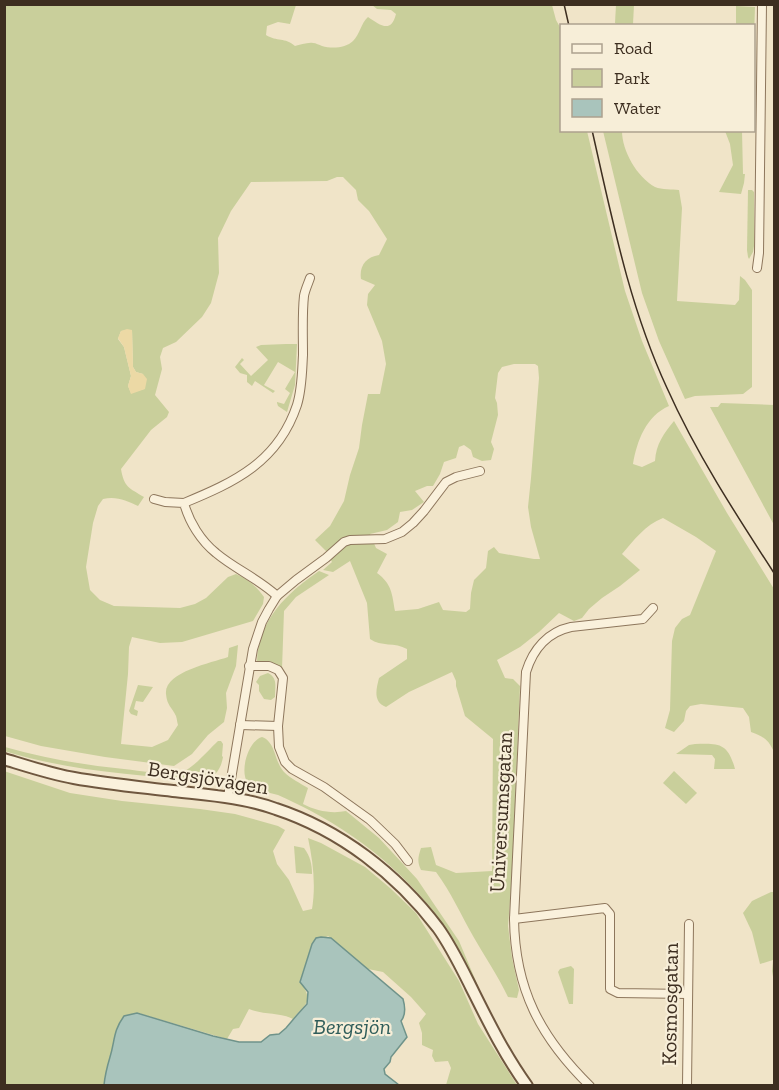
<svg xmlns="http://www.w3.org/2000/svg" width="779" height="1090" viewBox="0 0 779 1090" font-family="'Zilla Slab',serif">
  <rect width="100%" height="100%" fill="#f0e4c8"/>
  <g fill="#c9cf9b" fill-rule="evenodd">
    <path d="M4 5H296L290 24 278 22 267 26 266 35C277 42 285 37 295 46 300 45 308 42 313 43 316 43 319 45 322 46 332 49 346 48 353 41 360 34 361 23 368 17 380 25 391 34 396 14L391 10 377 9 372 5H552L556 20 561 29 562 130 587 131 625 291 642 341 669 406C646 416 637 441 633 464L642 467 655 461C656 444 664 433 674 421L727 513 774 589V752C768 739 764 737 751 732L749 717 743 708 701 704 690 706 686 711 684 721 674 732 665 728 670 710 672 641 675 628 682 619 690 615 716 551 696 537 663 518C645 525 634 540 622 554L640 570 620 586 602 598 589 609 582 618 574 621 559 613 539 632 520 647 497 660 505 678 513 679 520 686 512 876 508 926 512 958 519 990 517 998 508 997C498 976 485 957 473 936 461 915 451 892 436 872L421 870C417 862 418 857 421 848L431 847 436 865 456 873 492 871 493 739 465 716 456 686V681L452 672 409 692 386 707C373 702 376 690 379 678L407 659V649C395 642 381 647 370 639L367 603 350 561 333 572 323 570 332 562 326 551 315 540 330 526 344 501 350 475 359 448 362 425 368 394H380L386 364 382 341 367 305 368 294 375 285 361 279C359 266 366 257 379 255L387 239 369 211 358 200 356 190 343 177H337L327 181 251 182 231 211 218 238 219 273 211 303 202 317 176 342 163 348 160 357 162 369 155 395 169 412 167 417 151 430 121 469C124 487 129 488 144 497L138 506C127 501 117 496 103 499L98 506 93 523 86 567 90 590 100 600 114 606 180 608 195 604 206 598 228 577 236 574C248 579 256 586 264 597L263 604 253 621 182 642 160 643 132 637 129 647 128 674 121 744 152 747 168 740 178 725C177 722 177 719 176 716 172 707 167 706 166 694 164 672 211 663 228 657L229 648 238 645 236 666 226 693 227 708 224 722 208 735 192 754 174 766 105 757 41 746 5 736ZM132 330 133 367 136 372 143 374 144 389 131 393 128 386 131 376 124 347 118 339 121 331ZM514 364H535L538 366 539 378 531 478 528 507 531 527 540 559H534L499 553 494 547 488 551 486 568 474 580 471 593 470 609 466 612 443 610 439 602 418 609 395 611C392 594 392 584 377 573L387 554 376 548 370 534 387 530 398 522 400 512 412 510 424 502 415 491 427 486H433L440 474 444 462 456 458 459 447 464 445 471 450 473 457 482 461 491 460 494 449 491 442 498 415 497 403 495 398 498 373 502 367Z"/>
    <polygon points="616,5 634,5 633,24 631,25 618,25 615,23"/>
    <polygon points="736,6 755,7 754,37 754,26 736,25"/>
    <path d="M603 131H622C622 151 637 177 655 187 662 190 672 189 679 190L682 208 677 301 735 305 739 300 740 276 745 280 752 290V387L743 394 695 396 685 399 659 341 642 293Z"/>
    <polygon points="725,131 742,131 743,174 745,174 744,183 741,194 719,192 733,165 730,144"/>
    <polygon points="748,190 752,190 754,192 754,246 753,252 749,259 748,257 747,250"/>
    <polygon points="286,344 297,344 295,385 287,412 278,406 277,403 277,402 284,404 290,393 285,389 295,372 278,362 264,385 275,391 273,393 255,381 252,386 247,382 247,375 240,373 235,367 242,358 244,360 240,364 251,376 268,360 256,347 261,345"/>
    <polygon points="721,403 774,405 774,525 710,407 718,407"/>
    <path d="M319 571 329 575 296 597 284 611 282 669C273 661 268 661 257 662 258 620 287 593 319 571Z"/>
    <path d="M268 673C278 678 275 687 275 697L271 700 264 699 259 691V685L256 682 260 676Z"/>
    <polygon points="138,685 153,687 143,702 136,701 134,709 138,711 137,716 131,714 129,711"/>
    <path d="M262 737C276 742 274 761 284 772 291 779 300 783 308 788L303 804C316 811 332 814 346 811L379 838 417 879 459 941 478 986 477 987C471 973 465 959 457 946 423 888 369 842 311 811 300 805 289 800 278 795 268 792 255 791 248 783 239 772 248 741 262 737Z"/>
    <path d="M218 741H221L223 744 222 756 223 757C221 769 215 778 203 781 136 775 69 771 4 751L5 747C44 758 83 765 124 769 142 771 159 774 176 774 191 772 207 751 218 741Z"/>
    <path d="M695 744C719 743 728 743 735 769H714L715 759 712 755 676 754 689 745Z"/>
    <path d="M4 771 70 793 122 801 200 809 235 814 278 826 285 830 273 851 277 864 289 880 303 911 312 909C316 885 313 861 308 838L321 843 365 867 390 888 416 913 459 981 478 1024 517 1085H446L451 1068 448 1061 435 1062 432 1056 433 1050 422 1045V1033L419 1023 426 1014 411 997 383 972 368 969 328 936 312 944 300 981C315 1004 305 1002 293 1019 279 1012 263 1015 249 1009L239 1028 233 1029 227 1039 138 1013 131 1015C120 1038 106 1060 104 1085H5Z"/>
    <polygon points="674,771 697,793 686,804 663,783"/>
    <path d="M294 846 304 848C310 856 312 864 312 874L296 873Z"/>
    <polygon points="771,892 774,892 774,914 773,918 774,922 774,983 772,971 773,960 760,964 752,932 743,913 752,901"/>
    <polygon points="571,966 574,969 573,1004 569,1004 558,972 560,969"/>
  </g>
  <polygon fill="#ecd9a5" points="127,329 132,330 133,367 136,372 143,374 147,379 145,389 131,394 128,386 131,376 124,347 118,338 121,331"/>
  <path fill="#a9c4bc" stroke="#6f938a" stroke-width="1.5" d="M321 937 331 938 403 999C405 1006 406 1015 401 1021L407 1037 391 1057 390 1062 384 1069 385 1074 399 1085H104C105 1075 107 1067 110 1057 115 1041 113 1031 124 1016L137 1013 213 1036 239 1042H261L270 1035 279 1034 286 1028 297 1015 307 1004 308 992 300 982 312 944 316 938Z"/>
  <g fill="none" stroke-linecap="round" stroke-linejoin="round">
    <g stroke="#8d765c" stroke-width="10">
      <g id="street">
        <polyline points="757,268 759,253 762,4"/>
        <path d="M154 499 165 502 184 503C189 522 201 541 216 553 235 569 259 579 277 596"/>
        <path d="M184 503C235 482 278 462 297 405 302 389 302 372 303 355 303 336 302 314 304 296 305 290 308 284 310 278"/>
        <polyline points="249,666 269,666 278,670 283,678 278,726 279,747 285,762 292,769 324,787 370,820 395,844 408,861"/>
        <polyline points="240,725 278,726"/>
        <polyline points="228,797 253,649 262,622 269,609 277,596 296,580 326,558 344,542 350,540 385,539 402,532 413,523 424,511 446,482 456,477 480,471"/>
        <polyline points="514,919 605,908 610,914 610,989 618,993 688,994"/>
        <path d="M590 1086C540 1037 515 989 514 919L526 672C533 649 548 632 571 627L643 619 653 608"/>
        <polyline points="687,1086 689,924"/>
      </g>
    </g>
    <g stroke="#6f573f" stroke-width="14">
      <path id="secondary" d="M4 759C27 766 51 774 74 778 107 784 140 787 173 791 208 795 243 797 276 809 340 830 397 874 438 928 451 946 461 967 471 987 488 1021 504 1054 527 1086"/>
    </g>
    <use href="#street" stroke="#faf1dc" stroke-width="8"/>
    <use href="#secondary" stroke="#faf1dc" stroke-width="10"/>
    <g stroke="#3d2e20" stroke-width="1.5">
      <polyline points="564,4 569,26"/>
      <path d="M592 130C612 218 629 306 667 388 696 453 735 513 774 573"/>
    </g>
  </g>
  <g text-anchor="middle" stroke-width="4.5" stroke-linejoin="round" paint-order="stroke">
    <g font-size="21" fill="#3d2e20" stroke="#f7eed8">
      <text transform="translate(208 778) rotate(9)" y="7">Bergsjövägen</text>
      <text transform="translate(501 812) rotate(-87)" y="7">Universumsgatan</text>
      <text transform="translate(670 1004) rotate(-89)" y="7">Kosmosgatan</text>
    </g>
    <g font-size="22" font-style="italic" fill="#2f5d5a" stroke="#f7eed8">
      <text x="352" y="1034">Bergsjön</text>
    </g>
  </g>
  <rect width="779" height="1090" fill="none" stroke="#3d2e20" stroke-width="12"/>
  <rect x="560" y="24" width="195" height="108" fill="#f7eed8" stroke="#ada18e" stroke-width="1.5"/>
  <rect x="572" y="44" width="30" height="9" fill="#faf1dc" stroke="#ada18e" stroke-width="1.5"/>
  <text x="614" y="54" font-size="18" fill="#3d2e20">Road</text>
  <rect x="572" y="69" width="30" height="18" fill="#c9cf9b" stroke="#ada18e" stroke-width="1.5"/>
  <text x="614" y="84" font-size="18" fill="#3d2e20">Park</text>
  <rect x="572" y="99" width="30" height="18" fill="#a9c4bc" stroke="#ada18e" stroke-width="1.5"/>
  <text x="614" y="114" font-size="18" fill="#3d2e20">Water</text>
</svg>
